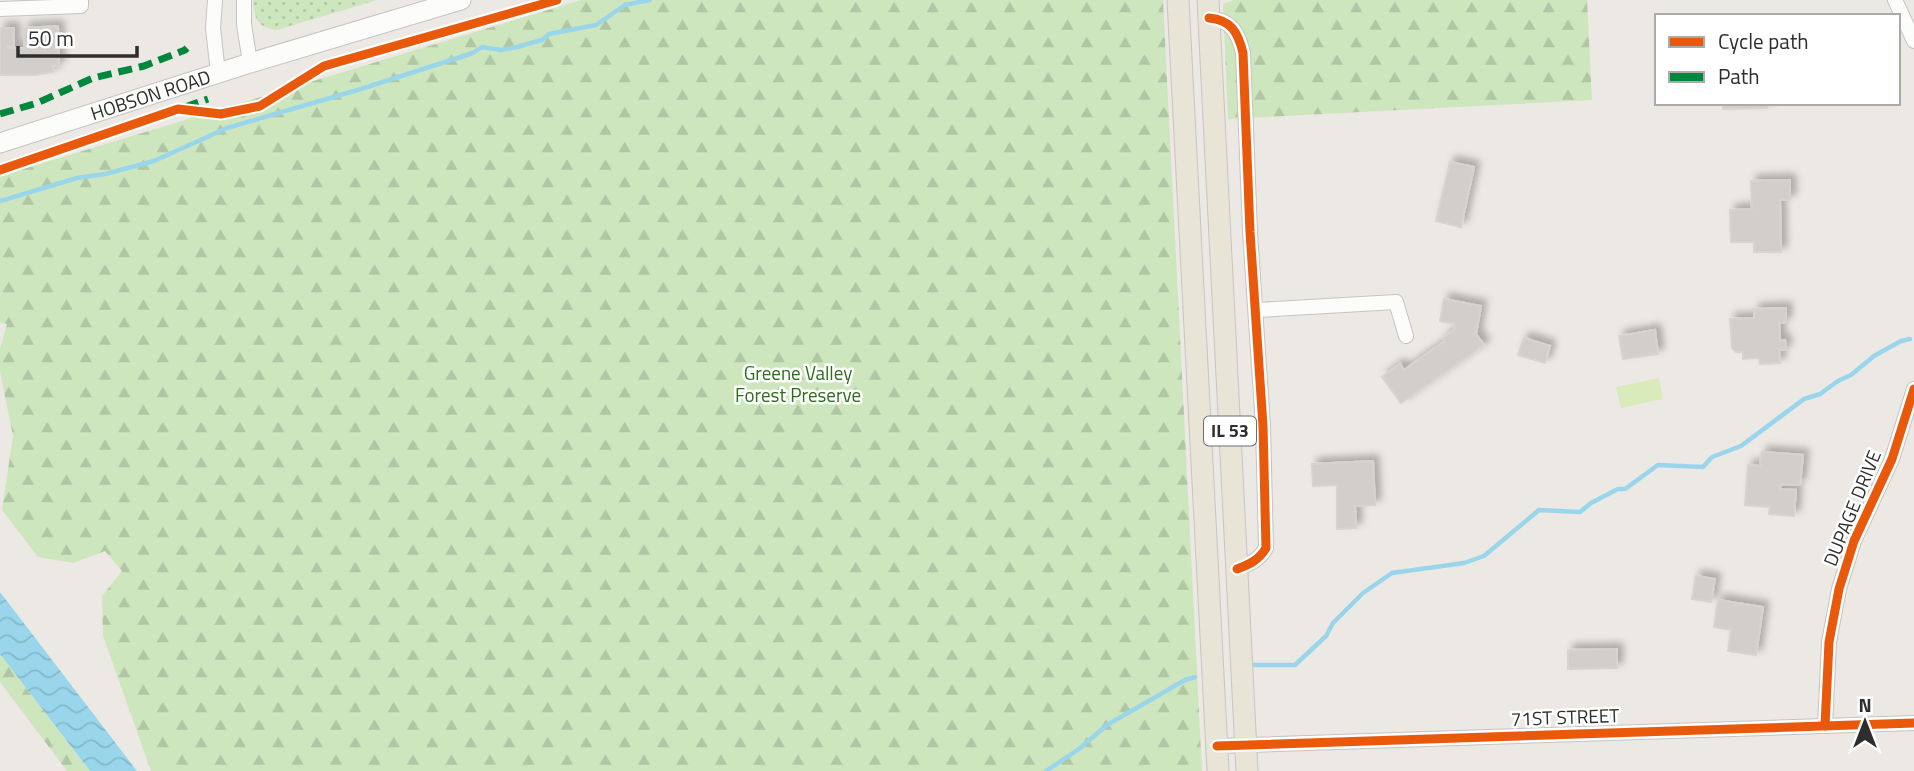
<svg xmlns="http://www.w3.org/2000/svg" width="1914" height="771" viewBox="0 0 1914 771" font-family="'Titillium Web',sans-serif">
  <defs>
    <pattern id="grass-dots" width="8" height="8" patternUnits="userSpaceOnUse" patternTransform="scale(1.75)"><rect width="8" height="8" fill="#cee6be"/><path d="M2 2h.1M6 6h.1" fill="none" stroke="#b1c6a4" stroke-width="1.8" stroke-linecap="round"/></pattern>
    <pattern id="forest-firs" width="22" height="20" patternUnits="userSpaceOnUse" patternTransform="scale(1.75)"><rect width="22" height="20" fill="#cee6be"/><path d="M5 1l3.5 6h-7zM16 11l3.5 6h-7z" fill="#b1c6a4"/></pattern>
    <pattern id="water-waves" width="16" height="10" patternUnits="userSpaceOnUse" patternTransform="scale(1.75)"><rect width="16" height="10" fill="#99d6ec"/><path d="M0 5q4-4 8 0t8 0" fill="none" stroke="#84b8cb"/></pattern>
    <filter id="shadow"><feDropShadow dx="5.5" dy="-5.5" stdDeviation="3.5" flood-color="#0004"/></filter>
  </defs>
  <rect width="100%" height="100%" fill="#ece8e4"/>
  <path fill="url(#grass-dots)" d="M253 0H377L277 30C257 28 254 18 253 0Z"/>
  <g fill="url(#forest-firs)">
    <polygon points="581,0 1163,0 1202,771 151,771 103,636 102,596 122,571 105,551 73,563 38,557 2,510 13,436 0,372 0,349 7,324 0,322 0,176"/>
    <polygon points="1234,0 1587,0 1592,100 1228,119 1223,4"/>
    <polygon points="0,654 90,771 67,771 0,682"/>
  </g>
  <polygon fill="#d9eabb" points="1659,378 1663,399 1621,408 1616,387"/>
  <polygon fill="url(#water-waves)" points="0,592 137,771 90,771 0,654"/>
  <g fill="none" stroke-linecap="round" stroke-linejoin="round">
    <g stroke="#99d6ec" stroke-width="4.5">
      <polyline points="0,201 77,178 105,174 154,161 227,128 361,89 473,53 482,47 501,50 517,47 542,40 549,34 596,25 625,5 650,0"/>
      <polyline points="1253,665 1295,665 1326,636 1333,623 1363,593 1392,573 1464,563 1484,556 1539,510 1580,512 1591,503 1618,489 1625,489 1658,465 1703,467 1712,457 1741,446 1804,399 1820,394 1838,381 1851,375 1874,356 1901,341 1910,339"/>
      <polyline points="1046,771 1079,749 1107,725 1185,680 1195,677"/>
    </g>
  </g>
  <g fill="#d1cecb" stroke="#d7d4d0" stroke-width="2" filter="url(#shadow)">
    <polygon points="58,26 59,66 53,66 53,72 35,75 0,75 0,28 14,28 14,46 7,46 7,48 31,48 31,46 24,46 24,28"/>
    <polygon points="1723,103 1767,103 1767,108 1723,109"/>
    <polygon points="1450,162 1474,167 1461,227 1436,221"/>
    <polygon points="1790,180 1790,200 1780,200 1781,252 1754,252 1754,242 1731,242 1730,210 1752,209 1751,181"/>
    <polygon points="1444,299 1481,306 1476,334 1484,345 1401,403 1382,377 1400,364 1404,370 1445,341 1443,338 1454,330 1455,324 1440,321"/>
    <polygon points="1786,308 1786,322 1779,323 1780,341 1785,340 1786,350 1779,350 1780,363 1760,364 1759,358 1743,359 1743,352 1736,352 1732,348 1730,319 1754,318 1754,309"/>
    <polygon points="1655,330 1658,354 1623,359 1619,336"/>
    <polygon points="1524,338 1550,346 1545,363 1518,355"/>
    <polygon points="1762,452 1803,455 1800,485 1782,484 1779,489 1796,490 1794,516 1769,514 1770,507 1745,505 1748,465 1760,466"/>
    <polygon points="1373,461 1375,505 1355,506 1356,528 1337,529 1337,485 1313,486 1312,464"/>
    <polygon points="1696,576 1715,579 1711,602 1692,599"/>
    <polygon points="1718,600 1763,607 1756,655 1728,651 1731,630 1714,627"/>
    <polygon points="1617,649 1617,668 1568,669 1568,650"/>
  </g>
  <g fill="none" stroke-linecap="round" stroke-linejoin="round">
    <g stroke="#c5c4c5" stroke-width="16">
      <g id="street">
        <polyline points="215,0 213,28 218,73"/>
        <polyline points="244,0 244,24 250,63"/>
        <polyline points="1895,0 1914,41"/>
        <polyline points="0,9 81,6 81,0"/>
        <path d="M1209 18C1231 20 1238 32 1243 53L1250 232 1263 426 1266 548C1259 560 1250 564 1237 569"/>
        <polyline points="1257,310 1396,302 1406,336"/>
        <polyline points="1825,726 1829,642 1839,589 1854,541 1892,459 1914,389"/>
        <polyline points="1217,746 1914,723"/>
      </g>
    </g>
    <g stroke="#c5c4c5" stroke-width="21">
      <g id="secondary">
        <path id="s1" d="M0 143 250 63 461 0"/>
      </g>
    </g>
    <g stroke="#c6c5c4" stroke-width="23">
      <g id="primary">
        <polyline points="1178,0 1218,771"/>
        <polyline points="1208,0 1247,771"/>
      </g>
    </g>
    <use href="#street" stroke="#fcfcfb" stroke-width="14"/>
    <use href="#secondary" stroke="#fcfcfb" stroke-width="19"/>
    <use href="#primary" stroke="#e8e4d6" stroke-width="21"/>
    <g stroke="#00873e" stroke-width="7" stroke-dasharray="14 7" stroke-linecap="butt">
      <polyline points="185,107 208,99"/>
      <polyline points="0,114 37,103 93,78 144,66 185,50 187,48"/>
    </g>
    <g stroke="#fff" stroke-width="13">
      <g id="cycleway">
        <path d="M1209 18C1231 20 1238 32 1243 53L1250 232 1263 426 1266 548C1259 560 1250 564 1237 569"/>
        <polyline points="0,170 178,109 221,114 260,106 324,66 557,0"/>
        <polyline points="1825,726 1829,642 1839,589 1854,541 1892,459 1914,389"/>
        <polyline points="1217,746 1914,723"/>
      </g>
    </g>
    <use href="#cycleway" stroke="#e8590c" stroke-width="9"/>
  </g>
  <g text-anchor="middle" stroke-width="5" stroke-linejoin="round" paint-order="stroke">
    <rect fill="#fff" stroke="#6d6d6d" stroke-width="2" x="1204" y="416.5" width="52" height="29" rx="5"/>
    <g font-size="18" font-weight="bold" fill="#2e2e2e">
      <text x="1230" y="437">IL 53</text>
    </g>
    <g font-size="19" fill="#2e2e2e" stroke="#fff">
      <text dy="7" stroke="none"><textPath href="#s1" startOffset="158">HOBSON ROAD</textPath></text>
      <text transform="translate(1852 508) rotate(-68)" y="7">DUPAGE DRIVE</text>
      <text transform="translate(1565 717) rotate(-2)" y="7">71ST STREET</text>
    </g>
    <g font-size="19" fill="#2c6e1b" stroke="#fff">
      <text x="798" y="380">Greene Valley<tspan x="798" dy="22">Forest Preserve</tspan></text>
    </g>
  </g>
  <rect x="1655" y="14" width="245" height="91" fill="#ffffff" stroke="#ababab" stroke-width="2"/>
  <rect x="1669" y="37" width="35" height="10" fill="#e8590c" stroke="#ababab" stroke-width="2"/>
  <text x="1718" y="49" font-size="21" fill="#2e2e2e">Cycle path</text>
  <rect x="1669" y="72" width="35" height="10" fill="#00873e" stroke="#ababab" stroke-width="2"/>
  <text x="1718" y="84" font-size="21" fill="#2e2e2e">Path</text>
  <g transform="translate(1865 722)" stroke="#ffffff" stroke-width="5" paint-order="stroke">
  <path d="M0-5L12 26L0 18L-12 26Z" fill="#2e2e2e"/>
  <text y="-10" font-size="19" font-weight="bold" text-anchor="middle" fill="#2e2e2e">N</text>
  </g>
  <path d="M18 46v10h119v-10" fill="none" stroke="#2e2e2e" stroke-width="3.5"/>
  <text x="28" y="46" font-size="21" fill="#2e2e2e" stroke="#ffffff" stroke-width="5" paint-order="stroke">50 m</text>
</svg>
